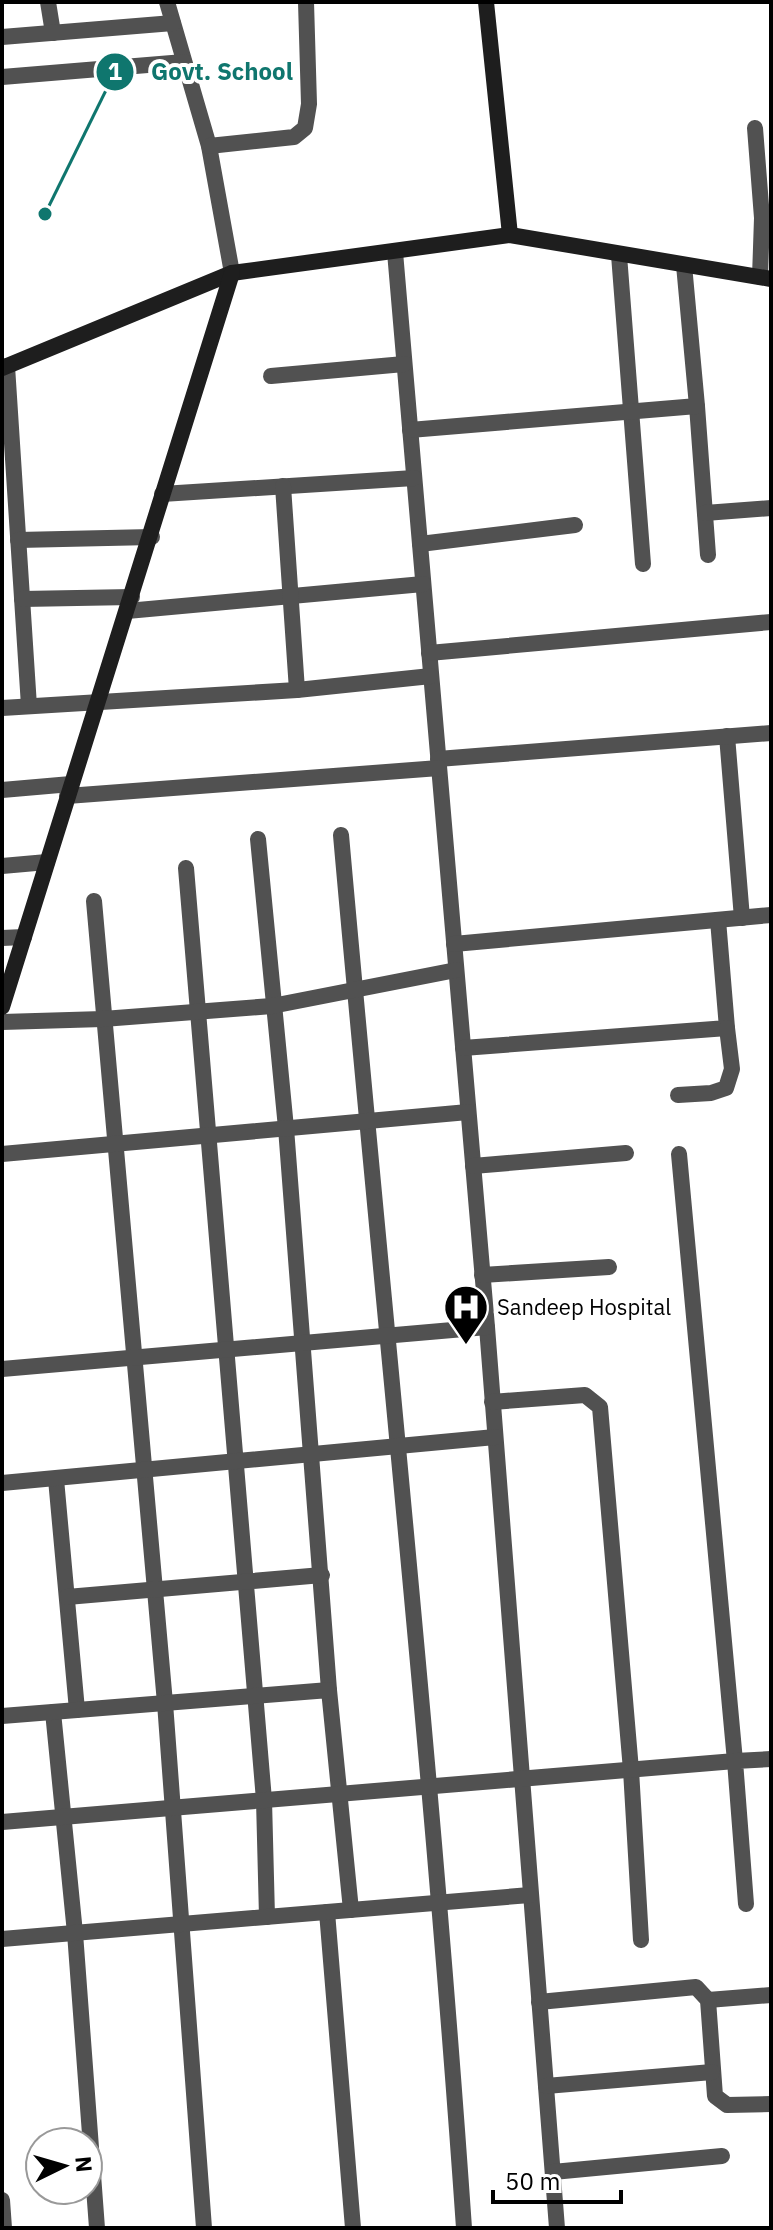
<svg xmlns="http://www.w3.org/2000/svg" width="773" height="2230" viewBox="0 0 773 2230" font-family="'IBM Plex Sans',sans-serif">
  <rect width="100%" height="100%" fill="#fff"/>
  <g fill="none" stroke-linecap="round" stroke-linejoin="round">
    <g stroke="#515151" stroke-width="16">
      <polyline points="48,2 53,33"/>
      <polyline points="167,2 209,146 232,273"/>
      <polyline points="2,37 173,23"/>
      <polyline points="2,77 184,62"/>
      <polyline points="755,128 762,218 760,277"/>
      <polyline points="209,146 294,137 305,128 309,104 306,2"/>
      <polyline points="395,252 487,1327 557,2228"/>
      <polyline points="619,255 643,564"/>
      <polyline points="7,366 29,706"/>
      <polyline points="271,376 404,364"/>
      <polyline points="697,406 708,555"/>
      <polyline points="410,430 697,406 684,265"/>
      <polyline points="162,494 414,478"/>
      <polyline points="705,513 771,508"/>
      <polyline points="18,540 152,537"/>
      <polyline points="420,544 575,525"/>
      <polyline points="22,599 132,597"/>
      <polyline points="127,611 423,584"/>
      <polyline points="429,653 771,622"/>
      <polyline points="297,690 431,676"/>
      <polyline points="2,708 297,690 283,486"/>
      <polyline points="727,736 742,918"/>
      <polyline points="438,759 771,733"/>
      <polyline points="2,790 71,784"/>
      <polyline points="67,796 439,768"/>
      <path d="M341 835C382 1299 432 1763 464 2228"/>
      <polyline points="258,839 286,1128 329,1690"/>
      <polyline points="2,866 47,862"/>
      <polyline points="186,868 264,1800 267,1917"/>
      <polyline points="94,901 165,1703 204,2228"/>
      <polyline points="2,938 24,937"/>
      <polyline points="454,944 771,915"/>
      <polyline points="2,1022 103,1019 272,1006 456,970"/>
      <polyline points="463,1048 727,1028 718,920"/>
      <polyline points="678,1095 711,1093 726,1088 732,1069 727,1028"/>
      <polyline points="2,1154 468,1112"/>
      <polyline points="473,1166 626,1153"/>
      <polyline points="482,1275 609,1267"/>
      <polyline points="2,1369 487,1327"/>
      <polyline points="492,1402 585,1395 600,1407 631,1770 641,1940"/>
      <polyline points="56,1479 77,1710"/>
      <polyline points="2,1483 495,1437"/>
      <polyline points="67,1597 322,1575"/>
      <polyline points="53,1712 75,1933 97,2228"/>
      <polyline points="2,1716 329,1690 351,1910"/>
      <polyline points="2,1822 735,1761 679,1154"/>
      <polyline points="746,1904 735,1761 771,1759"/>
      <polyline points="327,1912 353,2228"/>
      <polyline points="2,1939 530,1895"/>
      <polyline points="708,2000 771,1995"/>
      <polyline points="539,2002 696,1987 708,2000 715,2096 727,2105 771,2104"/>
      <polyline points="546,2086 712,2072"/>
      <polyline points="553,2172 722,2156"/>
      <polyline points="2,2200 4,2228"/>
    </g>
    <g stroke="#1e1e1e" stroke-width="16">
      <polyline points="486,2 510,235"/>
      <polyline points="2,368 232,273 510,235 771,279"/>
      <polyline points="2,1007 232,273"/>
    </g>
  </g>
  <defs>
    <g id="hospital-pin" transform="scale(2.3)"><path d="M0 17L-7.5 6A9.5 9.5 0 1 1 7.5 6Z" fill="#000" stroke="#fff"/><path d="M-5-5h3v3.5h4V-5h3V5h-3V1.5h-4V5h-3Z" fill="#fff"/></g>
  </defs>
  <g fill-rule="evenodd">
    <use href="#hospital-pin" x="466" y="1307"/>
  </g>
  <g text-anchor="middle" stroke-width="8" stroke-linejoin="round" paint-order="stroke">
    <g font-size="22" fill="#000" stroke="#fff" text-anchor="start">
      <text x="497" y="1315">Sandeep Hospital</text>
    </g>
  </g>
  <path fill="none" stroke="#0f766e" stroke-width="3" d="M45 214L115 72"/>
  <g fill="#0f766e" stroke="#fff" stroke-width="3">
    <circle cx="45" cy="214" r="8"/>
    <circle cx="115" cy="72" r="20"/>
  </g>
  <g font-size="24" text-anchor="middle" font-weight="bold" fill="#fff">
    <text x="115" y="80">1</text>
  </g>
  <g font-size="24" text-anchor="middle" font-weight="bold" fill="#0f766e" stroke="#fff" stroke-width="8" stroke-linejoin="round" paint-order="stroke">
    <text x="222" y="80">Govt. School</text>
  </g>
  <rect width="773" height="2230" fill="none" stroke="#000000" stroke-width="8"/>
  <g transform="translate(64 2166) rotate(85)"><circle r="38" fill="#ffffff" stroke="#999999" stroke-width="2"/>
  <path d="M0-6L14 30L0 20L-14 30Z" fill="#000000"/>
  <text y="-12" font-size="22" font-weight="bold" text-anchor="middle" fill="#000000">N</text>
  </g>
  <path d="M493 2190v12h128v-12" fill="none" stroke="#000000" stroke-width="4"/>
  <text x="505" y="2190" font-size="24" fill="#000000" stroke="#ffffff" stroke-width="6" paint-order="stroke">50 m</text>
</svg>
